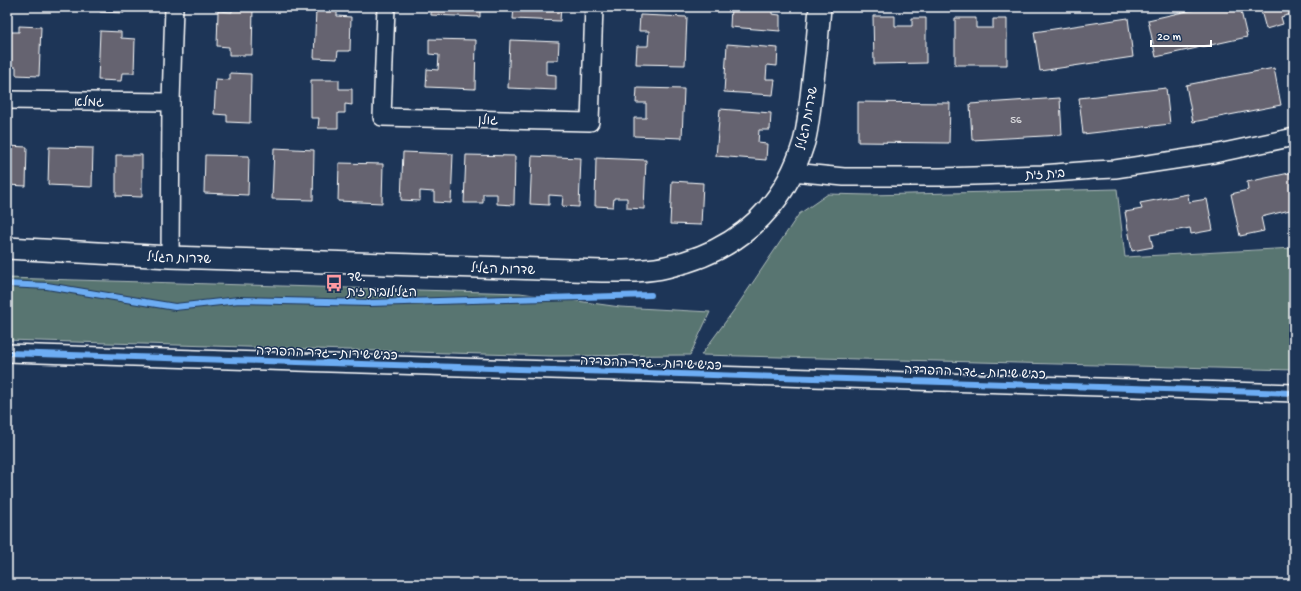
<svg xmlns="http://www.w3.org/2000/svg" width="1301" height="591" viewBox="0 0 1301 591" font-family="'Gochi Hand','Playpen Sans Hebrew',sans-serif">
  <rect width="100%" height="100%" fill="#1d3557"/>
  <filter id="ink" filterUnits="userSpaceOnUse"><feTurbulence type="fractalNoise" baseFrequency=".025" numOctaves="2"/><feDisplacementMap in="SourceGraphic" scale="8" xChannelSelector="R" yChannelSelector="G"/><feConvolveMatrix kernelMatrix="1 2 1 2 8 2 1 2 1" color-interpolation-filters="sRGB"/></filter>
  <g filter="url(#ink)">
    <g fill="#597471" stroke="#acbab8">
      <polygon points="1117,189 1125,257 1294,248 1294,370 701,355 737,306 799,214 828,194 869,195"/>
      <polygon points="7,278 520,293 620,307 710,312 690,355 552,356 7,340"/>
    </g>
    <g fill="#65646f" stroke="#fff">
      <polygon points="101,7 124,7 124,13 100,12"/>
      <polygon points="232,7 253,7 252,55 229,55 229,47 217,46 218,11 232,12"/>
      <polygon points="431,7 480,7 480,17 431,15"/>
      <polygon points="514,7 561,7 560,21 513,19"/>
      <polygon points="731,7 772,7 772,14 780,15 780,31 730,27"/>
      <polygon points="1205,7 1240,7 1247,37 1156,57 1148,20"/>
      <polygon points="1260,7 1294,7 1294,13 1281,17 1283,24 1266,29"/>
      <polygon points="316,9 337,10 337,16 351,17 350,51 338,51 337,59 314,58"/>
      <polygon points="640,15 687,17 685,65 636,64 637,46 648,46 649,31 639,31"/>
      <polygon points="873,16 895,16 895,26 912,26 912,18 926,18 926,63 874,64"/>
      <polygon points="955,18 976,18 976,28 993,28 993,19 1007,19 1007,65 955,65"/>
      <polygon points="1128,18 1133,57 1040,71 1034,32"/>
      <polygon points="19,26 41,27 39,76 16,75 16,67 7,67 7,32 19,32"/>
      <polygon points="100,31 121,32 121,38 135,39 134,73 122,73 121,81 98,80"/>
      <polygon points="429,39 476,40 475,89 426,87 427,69 438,70 439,55 429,54"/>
      <polygon points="510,40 559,42 558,60 546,60 546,74 556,75 556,90 508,88"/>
      <polygon points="727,44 778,48 777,66 767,65 766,79 775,79 773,95 724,92"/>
      <polygon points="1274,68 1281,105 1193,122 1186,85"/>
      <polygon points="230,73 251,74 250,123 227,122 227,115 214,114 216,79 230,80"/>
      <polygon points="311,80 339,80 339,89 352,89 352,105 345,104 345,113 338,113 338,128 318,128 319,118 311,118"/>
      <polygon points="637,88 684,89 682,138 634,136 634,118 646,118 646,103 636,103"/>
      <polygon points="1166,88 1170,124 1083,134 1079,98"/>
      <polygon points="1060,98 1062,135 972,140 970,104"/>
      <polygon points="858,102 950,103 949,143 858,142"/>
      <polygon points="720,109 771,113 770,130 759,130 758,143 767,144 766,160 716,156"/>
      <polygon points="7,146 27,147 26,186 7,185"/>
      <polygon points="49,147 93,148 92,187 48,185"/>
      <polygon points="274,148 314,150 313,200 272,199"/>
      <polygon points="403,152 453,154 451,203 434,202 434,192 420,191 420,201 401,200"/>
      <polygon points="116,155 142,155 142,197 116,196"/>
      <polygon points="205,155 249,156 248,195 204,193"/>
      <polygon points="466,155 515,156 514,205 497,204 497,194 483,194 483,203 464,203"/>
      <polygon points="532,156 581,158 579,207 562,206 563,196 549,195 549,205 530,204"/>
      <polygon points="596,158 646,160 644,209 627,208 627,198 614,198 613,207 595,206"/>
      <polygon points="339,163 383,164 382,203 338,201"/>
      <polygon points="1294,172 1294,209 1261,217 1264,231 1240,236 1231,194 1248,190 1247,182"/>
      <polygon points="672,181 703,183 701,225 670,224"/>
      <polygon points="1188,194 1189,202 1207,199 1213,230 1191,234 1190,228 1150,235 1153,247 1132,251 1125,212 1142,209 1140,203"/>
    </g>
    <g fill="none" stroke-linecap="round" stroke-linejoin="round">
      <g stroke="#fff" stroke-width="20">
        <g id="minor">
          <polyline points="386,7 382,117 590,122 594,7"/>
          <polyline points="7,100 171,102"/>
          <polyline points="793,172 844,177 940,177 1042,174 1093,170 1115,169 1214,154 1294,137"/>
          <polyline points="170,257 171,102 174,7"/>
          <polyline points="7,353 1294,393"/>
        </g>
      </g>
      <g stroke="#fff" stroke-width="24">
        <path id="tertiary" d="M7 248 170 257 602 271C623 271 645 272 666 267 735 252 783 211 804 142 808 128 809 112 811 97 815 67 818 37 820 7"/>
      </g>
      <use href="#minor" stroke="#1d3557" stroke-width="17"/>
      <use href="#tertiary" stroke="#1d3557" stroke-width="21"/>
      <g stroke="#1d3557" stroke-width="8">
        <g id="cycleway">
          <polyline points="7,284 47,286 175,307 239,300 370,303 651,295"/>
          <polyline points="7,353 1294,393"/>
        </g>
      </g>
      <use href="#cycleway" stroke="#6dadf4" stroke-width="6"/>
    </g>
  </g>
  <defs>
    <g id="bus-bare" transform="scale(1.38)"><path d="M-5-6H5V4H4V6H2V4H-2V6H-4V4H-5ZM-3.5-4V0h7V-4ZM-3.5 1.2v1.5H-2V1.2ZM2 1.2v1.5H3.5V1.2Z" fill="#ff9aa2" stroke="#1d3557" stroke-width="2.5" paint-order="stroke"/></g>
  </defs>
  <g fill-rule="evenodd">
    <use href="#bus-bare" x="334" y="283"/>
  </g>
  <g text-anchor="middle" stroke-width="3" stroke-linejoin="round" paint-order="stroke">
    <g font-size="11" fill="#d8d8db">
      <text x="1016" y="123">56</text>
    </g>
    <g font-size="13" fill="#fff" stroke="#1d3557">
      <text x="89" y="106">גמלא</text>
      <text transform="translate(806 118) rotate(-79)" y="5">שדרות הגליל</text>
      <text transform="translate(488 119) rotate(1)" y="5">גולן</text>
      <text transform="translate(1045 173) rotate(-3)" y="5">בית זית</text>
      <text transform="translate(179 257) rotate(2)" y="5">שדרות הגליל</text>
      <text transform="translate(503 268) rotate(2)" y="5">שדרות הגליל</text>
      <text transform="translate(327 352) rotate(2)" y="5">כביש שירות - גדר ההפרדה</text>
      <text transform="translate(651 362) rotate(2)" y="5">כביש שירות - גדר ההפרדה</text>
      <text transform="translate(975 371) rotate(2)" y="5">כביש שירות - גדר ההפרדה</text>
    </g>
    <g font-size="13" fill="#fff" stroke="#1d3557" text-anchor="start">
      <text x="347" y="281">שד.<tspan x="347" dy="15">הגליל/בית זית</tspan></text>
    </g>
  </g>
  <rect width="1301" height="591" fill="none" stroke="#1d3557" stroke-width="24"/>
  <rect x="12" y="12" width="1277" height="567" fill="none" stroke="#fff" stroke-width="1.5" filter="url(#ink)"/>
  <path d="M1151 40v6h60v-6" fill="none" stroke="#ffffff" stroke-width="2"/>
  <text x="1157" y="40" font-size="12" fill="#ffffff" stroke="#1d3557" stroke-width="3" paint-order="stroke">20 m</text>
</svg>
